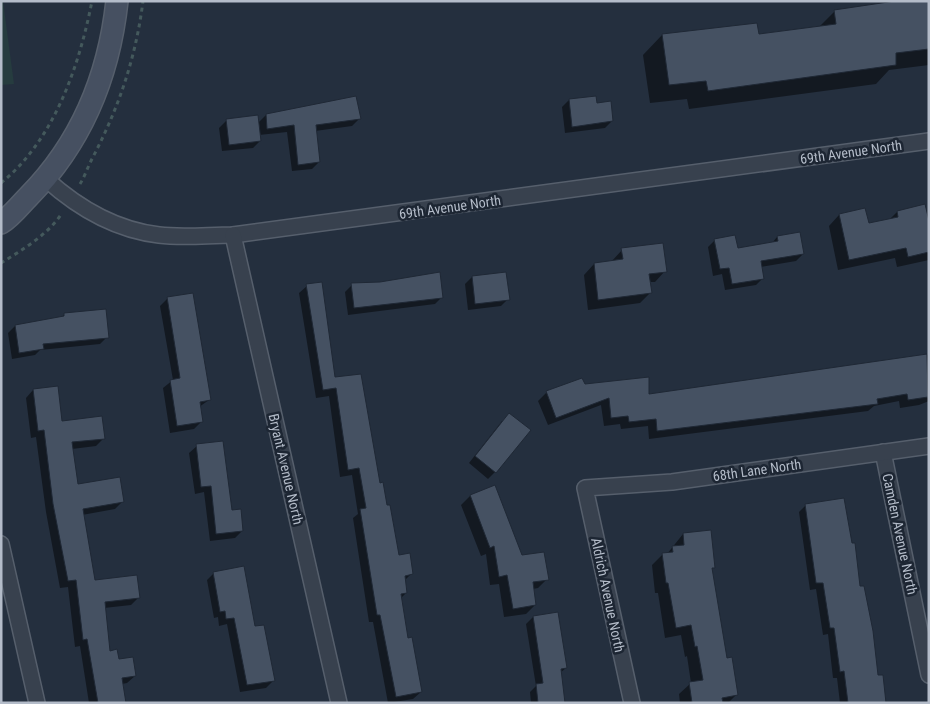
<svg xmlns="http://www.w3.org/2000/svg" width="930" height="704" viewBox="0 0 930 704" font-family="'Roboto Condensed',sans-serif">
  <rect width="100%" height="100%" fill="#242f3e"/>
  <polygon fill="#263c3f" points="1,1 3,1 14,84 1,85"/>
  <g fill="#0007">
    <polygon points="929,1 929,65 889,70 876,84 689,109 687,99 650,103 643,55 662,35 756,24 758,35 819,27 835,11"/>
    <polygon points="569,100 596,105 612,121 605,128 565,133 562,107"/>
    <polygon points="266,115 359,119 352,126 315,131 319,162 312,169 292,171 287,132 259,135 260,141 253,148 222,151 219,128 226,121 258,123"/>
    <polygon points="897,212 929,221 929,260 897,267 895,258 838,270 829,226 839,215 868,225 889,220"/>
    <polygon points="777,237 803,254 796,261 761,267 763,278 756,285 725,290 722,274 713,276 708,247 715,240 737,249 772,243"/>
    <polygon points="622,250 665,271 655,282 649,282 651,292 640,303 588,310 584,275 594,264 611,262"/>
    <polygon points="472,277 508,299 501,306 468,310 465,284"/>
    <polygon points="352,285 442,297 435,304 348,315 345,292"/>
    <polygon points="307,286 334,378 379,484 398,556 411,574 404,581 406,593 400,599 406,639 421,692 413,699 388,703 373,622 369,622 353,518 358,514 352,475 340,477 329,396 316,398 299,293"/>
    <polygon points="192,294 209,400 199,407 201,422 194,429 170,433 163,388 173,380 160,306 167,299"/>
    <polygon points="65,314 107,337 100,344 40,350 35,355 12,359 8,333 15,326 61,318"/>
    <polygon points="929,355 929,401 919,405 900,408 899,401 874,406 868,411 649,439 648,426 621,429 620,424 604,426 601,405 548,425 538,401 547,392 584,386 648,395"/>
    <polygon points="33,390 61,422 104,438 96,446 72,449 76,485 123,501 115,509 82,515 94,581 138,598 131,605 104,608 109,652 135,676 127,683 122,684 125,703 89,703 80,646 75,647 68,587 60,588 46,512 36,437 31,438 26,398"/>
    <polygon points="502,421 495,472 488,479 469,463"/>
    <polygon points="197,446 242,531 235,538 210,541 204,492 195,494 189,453"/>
    <polygon points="494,487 521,557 547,579 538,588 533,589 535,605 526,614 504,617 499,584 490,585 486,554 481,556 461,505 470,496"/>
    <polygon points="806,505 859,588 877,677 885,703 840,703 837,678 833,678 828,634 823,635 816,589 810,590 799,512"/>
    <polygon points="683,534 713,567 711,570 726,659 737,694 728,703 680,703 679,694 691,683 687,656 685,657 681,635 665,638 658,593 655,593 652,565 663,554 667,554"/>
    <polygon points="214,573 254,627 274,680 266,688 240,692 227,624 219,626 218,617 214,618 207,580"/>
    <polygon points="533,617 566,668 560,673 564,703 531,703 530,692 536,686 526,624"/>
  </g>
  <g fill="#455162" stroke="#1f2835">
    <polygon points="895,1 929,1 929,49 896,53 896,65 708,91 706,81 669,85 662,34 757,23 759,34 836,24 834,10"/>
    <polygon points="356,96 361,119 316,125 320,162 298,165 294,125 267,129 266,114"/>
    <polygon points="596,96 597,103 611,101 613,121 572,127 569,99"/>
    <polygon points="258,115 261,141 229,145 226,119"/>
    <polygon points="925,204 929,221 929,252 908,257 906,248 849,260 839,214 865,208 869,223 898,217 897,211"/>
    <polygon points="800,232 804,254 761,261 764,279 732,284 729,268 720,269 714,239 735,235 738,248 778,241 777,236"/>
    <polygon points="663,243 667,272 649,274 652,293 598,300 594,263 623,259 621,248"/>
    <polygon points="440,272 443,298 354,308 351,283 380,282"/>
    <polygon points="506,272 510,300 475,304 472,276"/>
    <polygon points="322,282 335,377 361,374 380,483 383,482 387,505 390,505 399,555 410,553 413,574 405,576 407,593 401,594 408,638 412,637 422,692 396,697 380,615 377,615 360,509 366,508 359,468 348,470 336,388 323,390 306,284"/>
    <polygon points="193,293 211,400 200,402 203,422 177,426 170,380 180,378 167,297"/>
    <polygon points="106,309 109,338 43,344 44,349 19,353 15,325 64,316 64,313"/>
    <polygon points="927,354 928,397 908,400 907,394 877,399 878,404 657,431 656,419 629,422 628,416 611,418 609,398 556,418 546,391 582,378 585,384 649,377 649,394"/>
    <polygon points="58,386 62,421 102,416 105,439 72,442 78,484 120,477 124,502 83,509 95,580 137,575 140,598 105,602 110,651 117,649 119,659 133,657 136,676 122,678 126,703 98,703 87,639 83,640 76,580 68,581 53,504 44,430 38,431 33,389"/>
    <polygon points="509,413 531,430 496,473 475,456"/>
    <polygon points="223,441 232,510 241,509 243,531 216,534 211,486 201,487 196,444"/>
    <polygon points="495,485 522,555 544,552 549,580 533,582 536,605 513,609 507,575 499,577 494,546 490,548 470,495"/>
    <polygon points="844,498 852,543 855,543 860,586 864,586 873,631 878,675 883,675 886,703 848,703 844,671 840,672 834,628 830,628 823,583 816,583 805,504"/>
    <polygon points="711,530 715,568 712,568 727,658 732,657 738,695 722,698 723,703 692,703 689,682 703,680 697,646 695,647 691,625 676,628 668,583 666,583 662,553 673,552 672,546 684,545 683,533"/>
    <polygon points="244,566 255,626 264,625 275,681 247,685 234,618 226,619 225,611 220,612 213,572"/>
    <polygon points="558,612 567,668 561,669 565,703 538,703 536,684 543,683 533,616"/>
  </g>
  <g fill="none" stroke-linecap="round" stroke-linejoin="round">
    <g stroke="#565f6c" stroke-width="18">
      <g id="street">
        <path d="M46 179C77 207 116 230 159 235 183 238 208 235 233 235L929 141"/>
        <polyline points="233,235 339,703"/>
        <polyline points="883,452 929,675"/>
        <polyline points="1,544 37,703"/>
        <polyline points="632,703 585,488 672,482 929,446"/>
      </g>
    </g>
    <g stroke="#565f6c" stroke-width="24">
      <path id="secondary" d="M1 223C12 216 20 205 29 196 81 143 109 75 117 1"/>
    </g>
    <g stroke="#44595c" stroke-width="3" stroke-dasharray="4 4" stroke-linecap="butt">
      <path d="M1 183C54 140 79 67 92 1"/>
      <path d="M80 184C85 176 88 166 93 157 119 107 136 57 143 1"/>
      <path d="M1 263C22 250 49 234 62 213"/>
    </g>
    <use href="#street" stroke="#38414e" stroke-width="15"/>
    <use href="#secondary" stroke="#465061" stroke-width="21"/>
  </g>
  <g text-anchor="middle" stroke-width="5" stroke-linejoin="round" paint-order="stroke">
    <g font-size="14" fill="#b4bcc9" stroke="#1d2633">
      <text transform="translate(851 152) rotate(-8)" y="5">69th Avenue North</text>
      <text transform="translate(450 207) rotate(-8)" y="5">69th Avenue North</text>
      <text transform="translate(286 469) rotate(77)" y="5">Bryant Avenue North</text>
      <text transform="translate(757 470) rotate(-8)" y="5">68th Lane North</text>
      <text transform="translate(900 534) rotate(78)" y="5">Camden Avenue North</text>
      <text transform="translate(608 595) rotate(78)" y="5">Aldrich Avenue North</text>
    </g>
  </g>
  <rect width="930" height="704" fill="none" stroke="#b4bcc9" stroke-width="5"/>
</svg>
